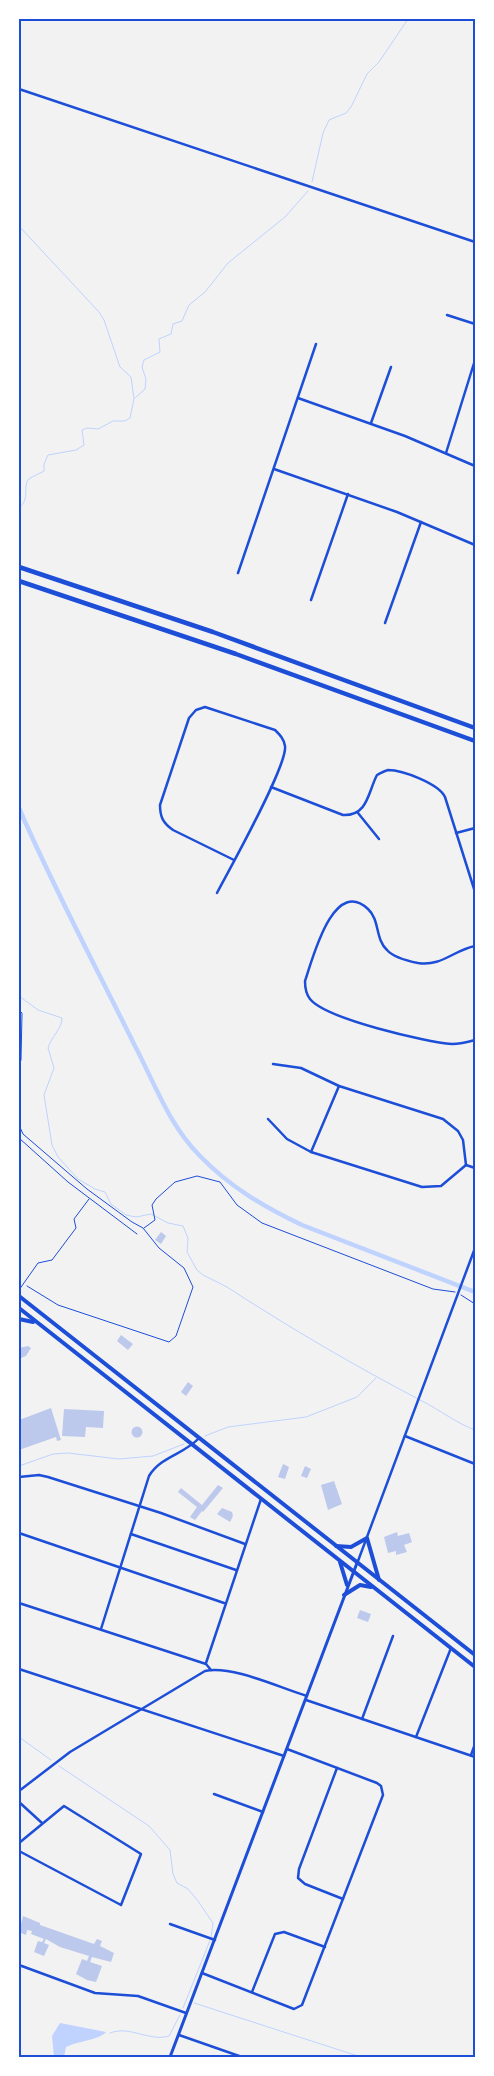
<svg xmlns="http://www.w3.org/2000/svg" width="494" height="2076" viewBox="0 0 494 2076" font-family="'Sofia Sans Condensed',sans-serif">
  <rect width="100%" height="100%" fill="#f2f2f2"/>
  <path fill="#bfd3fe" d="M60 2023 106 2032C99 2040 78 2041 66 2047L64 2057H54L52 2036Z"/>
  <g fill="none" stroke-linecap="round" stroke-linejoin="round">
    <g stroke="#bfd3fe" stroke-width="1">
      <polyline points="312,182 323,133 329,120 346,113 351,107 367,74 379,62 408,19"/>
      <path d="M19 226 99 312 104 320 120 367 131 377 134 399 130 418 125 421H113L98 429 87 428 82 430 84 445 76 450 48 455 44 464V471C39 474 33 476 29 479 22 486 31 499 19 508"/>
      <polyline points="135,398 145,389 146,379 142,367 144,360 160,352 159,339 171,334 173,324 182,321 189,305 205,292 228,263 285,217 308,191"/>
      <path d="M19 996 38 1010 62 1018C62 1029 51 1037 48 1048L54 1068 44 1095 52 1145 58 1157 78 1179 95 1189 105 1192 111 1204 126 1215 136 1217 151 1214 168 1223 183 1226 188 1238 187 1252 197 1270 203 1275 227 1287C290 1328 355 1366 422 1401 440 1410 456 1423 475 1430"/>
      <polyline points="205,1436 228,1427 306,1417 357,1397 376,1378"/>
      <polyline points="19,1466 53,1454 68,1453 119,1459 153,1456 184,1444"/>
      <polyline points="19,1737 51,1760"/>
      <polyline points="59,1766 149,1826 170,1850 173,1874 177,1883 188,1889 198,1901 213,1923 211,1938 183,2008"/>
      <polyline points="194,2003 361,2057"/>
      <path d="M110 2033C130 2025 149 2042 169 2036L180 2015"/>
    </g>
    <path stroke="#bfd3fe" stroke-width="4.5" d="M19 808C54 889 96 967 135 1046 155 1084 169 1125 200 1156 230 1187 264 1207 302 1225L475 1292"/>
  </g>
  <g fill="#bdc9ec">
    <polygon points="161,1232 166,1236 161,1244 155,1240"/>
    <polygon points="121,1335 133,1344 128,1350 117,1341"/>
    <polygon points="28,1346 31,1348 26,1356 21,1358 19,1348"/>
    <polygon points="188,1382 193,1386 186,1396 181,1392"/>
    <polygon points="51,1408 61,1440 57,1441 56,1437 19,1450 19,1420"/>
    <polygon points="64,1409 104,1411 103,1428 86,1427 85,1437 62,1436"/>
    <circle cx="137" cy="1432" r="5.5"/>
    <polygon points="283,1464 289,1467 285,1479 278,1477"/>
    <polygon points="305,1466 311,1469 307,1478 301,1476"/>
    <polygon points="334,1481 342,1504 328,1510 321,1485"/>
    <polygon points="218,1485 223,1488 203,1512 202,1511 195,1520 190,1517 197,1507 178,1492 181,1488 202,1505"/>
    <polygon points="222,1508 232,1512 233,1516 230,1522 217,1514"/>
    <polygon points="397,1532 398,1536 409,1533 412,1542 404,1545 407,1552 396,1555 396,1551 388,1553 384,1537"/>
    <polygon points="360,1610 371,1614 368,1622 357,1618"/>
    <polygon points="23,1916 40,1923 40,1925 94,1944 97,1939 102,1941 100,1946 114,1953 111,1962 92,1957 90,1962 102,1966 96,1982 87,1980 76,1974 82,1959 87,1961 89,1956 60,1947 46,1939 44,1943 49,1945 44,1956 34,1952 38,1941 42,1942 44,1939 31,1934 32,1931 27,1930 26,1935 19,1932"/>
  </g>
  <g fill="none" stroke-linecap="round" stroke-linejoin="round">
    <g stroke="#1d4ed8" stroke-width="1">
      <polyline points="19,1010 22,1013 21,1060 19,1065"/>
      <polyline points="19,1125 23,1134 87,1189 132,1222 143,1228 159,1248 184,1268 193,1287 176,1336 169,1342 58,1305 27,1286"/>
      <polyline points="144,1228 155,1220 152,1205 156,1199 175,1182 197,1176 220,1182 237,1205 262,1223 433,1289 455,1292"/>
      <polyline points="19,1281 20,1282"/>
      <polyline points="461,1295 475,1304"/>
    </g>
    <g stroke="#1d4ed8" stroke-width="1">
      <polyline points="19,1138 68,1182 137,1234"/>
      <polyline points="19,1290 38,1263 52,1260 76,1228 74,1219 89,1199"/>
    </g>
    <g stroke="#1d4ed8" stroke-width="2.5">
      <polyline points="447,315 475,324"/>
      <polyline points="298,398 405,436 475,466"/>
      <polyline points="371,423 391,367"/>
      <polyline points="446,453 475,360"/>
      <polyline points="274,469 397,512 475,545"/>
      <polyline points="238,573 316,344"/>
      <polyline points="311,600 348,494"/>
      <polyline points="385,623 421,522"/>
      <path d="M271 787 343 815C368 816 368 792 377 775 381 773 384 771 388 770 403 770 439 784 445 797L475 892"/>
      <polyline points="358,813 379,839"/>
      <polyline points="456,833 475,828"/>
      <path d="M217 893C229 870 288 765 285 746 284 739 280 735 275 730L205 707 196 710 189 718 160 805C160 817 163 823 173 830L234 860"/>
      <path d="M475 946C454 950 441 967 418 963 408 961 394 958 387 950 375 939 380 920 368 909 333 876 312 961 305 981 305 988 306 994 310 999 326 1019 426 1042 452 1044 460 1044 468 1042 475 1040"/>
      <polyline points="273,1064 301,1068 339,1086 443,1119 458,1131 463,1140 466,1165"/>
      <polyline points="268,1119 287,1139 311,1152 422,1187 441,1186 466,1165"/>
      <polyline points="311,1152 339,1086"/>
      <polyline points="466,1165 475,1168"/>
      <polyline points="405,1436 475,1464"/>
      <polyline points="19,1477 39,1475 48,1477 161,1513 245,1544"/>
      <polyline points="19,1533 224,1603"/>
      <polyline points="131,1534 236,1570"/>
      <polyline points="19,1603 206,1664 211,1670"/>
      <path d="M101 1629 149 1476C161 1456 185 1454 199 1438"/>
      <polyline points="206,1663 261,1499"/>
      <polyline points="19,1669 284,1756"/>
      <polyline points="306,1700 475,1757"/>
      <polyline points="362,1719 393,1636"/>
      <polyline points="416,1737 451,1648"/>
      <polyline points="471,1755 475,1744"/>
      <polyline points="337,1768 299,1869 298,1878 305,1884 343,1899"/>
      <polyline points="214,1794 263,1812"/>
      <polyline points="19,1802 42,1823"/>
      <polyline points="19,1843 64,1806 141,1854 121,1905 19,1851"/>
      <polyline points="170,1924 215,1940"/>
      <polyline points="19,1965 95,1993 138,1996 186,2013"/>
      <polyline points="202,1973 294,2009 302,2005 383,1795 381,1786 377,1783 287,1749"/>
      <polyline points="252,1992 275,1934 284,1932 325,1947"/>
      <polyline points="179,2035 242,2057"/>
    </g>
    <g stroke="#1d4ed8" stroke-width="2.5">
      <polyline points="19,89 475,242"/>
      <polyline points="358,1561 475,1248"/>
      <path d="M19 1791 70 1752 205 1671C232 1665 280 1688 307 1696"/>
    </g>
    <polyline stroke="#1d4ed8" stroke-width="3" points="170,2057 357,1563"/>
    <g stroke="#1d4ed8" stroke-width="4">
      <polyline points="19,1296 475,1655"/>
      <polyline points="19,1308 475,1667"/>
      <polyline points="19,1319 33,1322"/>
      <polyline points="336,1546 351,1547 367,1538 379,1580"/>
      <polyline points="340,1562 347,1585"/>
      <polyline points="344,1595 360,1585 371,1587"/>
    </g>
    <g stroke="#1d4ed8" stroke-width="4.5">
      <polyline points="19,567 213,632 475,728"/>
      <polyline points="19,581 236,654 475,741"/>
    </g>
  </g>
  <rect width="494" height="2076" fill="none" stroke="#ffffff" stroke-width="40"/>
  <rect x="20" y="20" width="454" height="2036" fill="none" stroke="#1d4ed8" stroke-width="2"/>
</svg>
